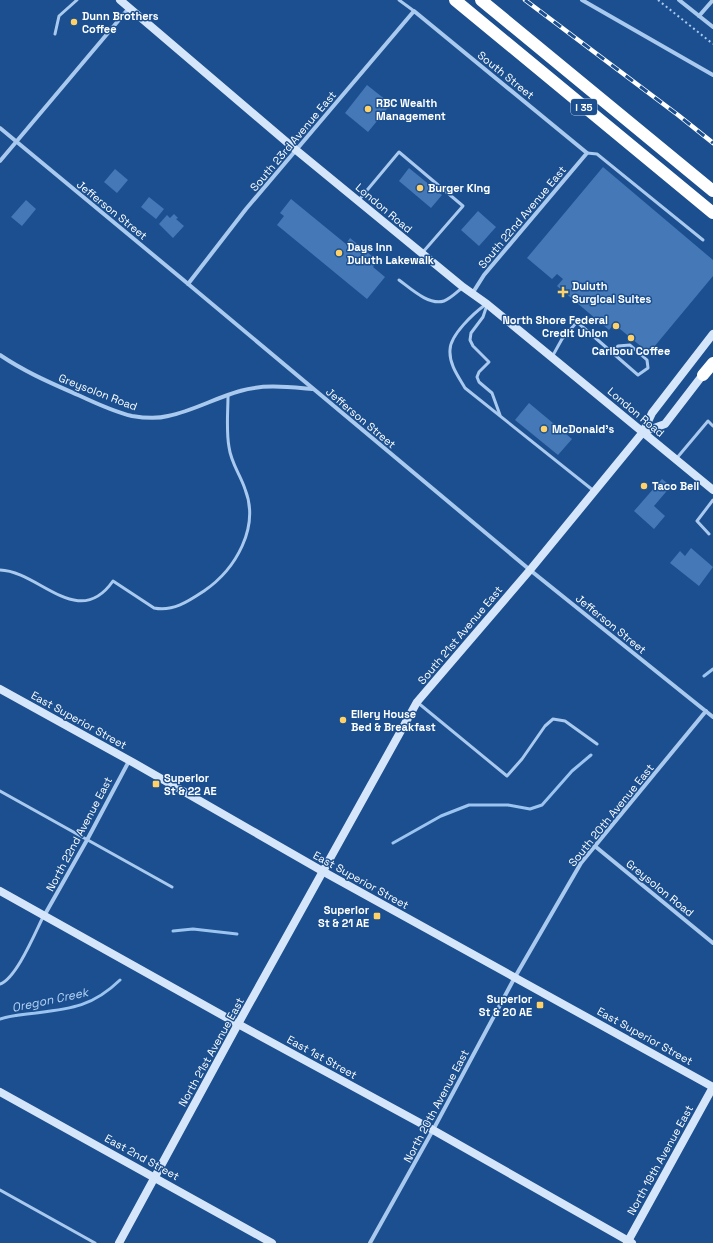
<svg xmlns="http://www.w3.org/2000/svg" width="713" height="1243" viewBox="0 0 713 1243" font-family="'Space Grotesk',sans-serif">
  <rect width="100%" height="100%" fill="#1b4f8f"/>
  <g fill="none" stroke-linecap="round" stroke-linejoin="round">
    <g stroke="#9cc4f0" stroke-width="3">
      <polyline points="704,676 713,669"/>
      <polyline points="393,843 441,816 469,805 508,805 530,809 542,805 572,771 591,755"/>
      <polyline points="173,931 193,929 237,934"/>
      <path d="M0 1019C9 1016 18 1015 27 1014 67 1009 90 1009 120 980"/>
    </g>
  </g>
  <g fill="#4478b7">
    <polygon points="367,85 391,104 368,132 345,113"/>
    <polygon points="603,167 713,260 713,276 649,353 614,324 609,330 557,286 563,279 557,274 552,279 527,258"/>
    <polygon points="409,168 442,195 431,208 399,181"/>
    <polygon points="115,169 128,180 117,193 104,182"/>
    <polygon points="149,197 164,209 156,219 141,207"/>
    <polygon points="291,199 346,244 350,238 378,261 373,267 385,277 367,299 277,225 284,216 280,213"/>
    <polygon points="26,200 36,209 22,226 11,217"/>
    <polygon points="478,211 496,227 479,246 461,230"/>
    <polygon points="174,214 178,218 176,219 184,226 173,238 159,224 167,215 170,218"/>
    <polygon points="529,403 572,439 558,455 515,420"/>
    <polygon points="662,479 671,486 654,506 665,516 654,529 634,511"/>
    <polygon points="691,548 713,567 699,586 670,563 680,551 685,556"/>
  </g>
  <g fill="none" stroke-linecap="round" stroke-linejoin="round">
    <polyline stroke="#a9c9ee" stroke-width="2" stroke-dasharray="2 3" stroke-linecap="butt" points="658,0 713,44"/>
    <g stroke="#a9c9ee" stroke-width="3">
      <polyline points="399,0 414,11"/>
      <polyline points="55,34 59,16 77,0"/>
      <polyline points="587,153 597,154 703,240"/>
      <polyline points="358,201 399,152 463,206 423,252"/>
      <path d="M399 280C410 288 429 306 444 301 450 299 457 292 462 288"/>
      <path d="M485 305C474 313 450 335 450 350 449 364 458 376 465 388L594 491"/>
      <polyline points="487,305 483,317 471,333 470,340 473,346 489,362 479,372 477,377 479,382 492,393 500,415"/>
      <polyline points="552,357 562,339 577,322 638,375 648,368 647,360 630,345 618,346 612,352"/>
      <polyline points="676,459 708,421 713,426"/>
      <polyline points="709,534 697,521 713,500"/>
      <path d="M0 570C39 571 78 631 113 581L154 608C173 612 189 601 204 591 236 569 260 527 245 489 240 474 231 463 229 447 226 431 228 412 228 395"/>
      <polyline points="417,702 507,776 522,759 545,726 553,719 565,721 597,744"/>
      <polyline points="0,791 172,887"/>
      <path d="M0 984C16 979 35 933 43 917"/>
      <polyline points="0,1190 95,1243"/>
    </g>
    <g stroke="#a9c9ee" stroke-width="4">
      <polyline points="582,0 713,75"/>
      <polyline points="679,0 713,27"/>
      <polyline points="699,16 713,0"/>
      <polyline points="0,128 181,278 530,570 713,717"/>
      <polyline points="0,161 129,8"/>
      <polyline points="188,284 246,209 414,11 587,153 484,275 472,294"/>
      <path d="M0 355C25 372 51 383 78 395 95 403 114 412 132 416 144 418 157 419 168 416 193 411 215 398 240 391 263 384 288 387 312 389"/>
      <polyline points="596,847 713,943"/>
      <polyline points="44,916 87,840 129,761"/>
      <polyline points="370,1243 433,1130 515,977 581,863 706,711"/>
    </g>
    <g stroke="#d6e6fa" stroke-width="8">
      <polyline points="120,0 296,150 463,287 487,304 713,490"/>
      <polyline points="643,432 665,424 705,372"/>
      <polyline points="0,689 134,763 324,872 713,1087"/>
      <polyline points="0,891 238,1024 433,1130 632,1243"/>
      <polyline points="0,1092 272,1243"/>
      <polyline points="119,1243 238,1024 417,702 530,570 643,432 652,413 713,334"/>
      <polyline points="627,1243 713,1087"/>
    </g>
    <g stroke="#fff" stroke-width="12">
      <polyline points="455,0 713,213"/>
      <polyline points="481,0 713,191"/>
      <polyline points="703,375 713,363"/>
    </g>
    <g stroke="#fff" stroke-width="4.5">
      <polyline id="rail" points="525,0 678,115 713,143"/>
    </g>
    <use href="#rail" stroke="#1b4f8f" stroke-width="3" stroke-dasharray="9" stroke-linecap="butt"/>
  </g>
  <g fill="#ffd166" stroke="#1b4f8f" stroke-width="1.5">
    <circle cx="74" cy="22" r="4"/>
    <circle cx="368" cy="109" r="4"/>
    <circle cx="420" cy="188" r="4"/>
    <circle cx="339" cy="253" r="4"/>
    <path d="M561 286h4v4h4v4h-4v4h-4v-4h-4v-4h4z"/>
    <circle cx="616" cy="326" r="4"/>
    <circle cx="631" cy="338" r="4"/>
    <circle cx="544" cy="429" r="4"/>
    <circle cx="644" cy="486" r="4"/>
    <circle cx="343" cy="720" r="4"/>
    <rect x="152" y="780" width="8" height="8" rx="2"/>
    <rect x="373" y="912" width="8" height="8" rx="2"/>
    <rect x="536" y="1001" width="8" height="8" rx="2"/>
  </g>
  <g text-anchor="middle" stroke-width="3" stroke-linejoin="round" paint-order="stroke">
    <rect fill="#1b4f8f" stroke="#bbcadd" stroke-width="1" x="571" y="99" width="26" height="16" rx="3"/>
    <g font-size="10" font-weight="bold" fill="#fff">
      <text x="584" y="111">I 35</text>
    </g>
    <g font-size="11" font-weight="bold" fill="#fff" stroke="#1b4f8f" text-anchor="start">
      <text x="82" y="20">Dunn Brothers<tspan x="82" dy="13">Coffee</tspan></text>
      <text x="376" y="107">RBC Wealth<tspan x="376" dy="13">Management</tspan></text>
      <text x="428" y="192">Burger King</text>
      <text x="347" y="251">Days Inn<tspan x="347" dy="13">Duluth Lakewalk</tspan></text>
      <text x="572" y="290">Duluth<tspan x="572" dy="13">Surgical Suites</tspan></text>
      <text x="608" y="324" text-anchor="end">North Shore Federal<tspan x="608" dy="13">Credit Union</tspan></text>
      <text x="631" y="355" text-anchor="middle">Caribou Coffee</text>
      <text x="552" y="433">McDonald's</text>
      <text x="652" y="490">Taco Bell</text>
      <text x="351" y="718">Ellery House<tspan x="351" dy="13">Bed &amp; Breakfast</tspan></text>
      <text x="164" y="782">Superior<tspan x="164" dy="13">St &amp; 22 AE</tspan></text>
      <text x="369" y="914" text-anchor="end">Superior<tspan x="369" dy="13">St &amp; 21 AE</tspan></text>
      <text x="532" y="1003" text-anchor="end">Superior<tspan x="532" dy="13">St &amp; 20 AE</tspan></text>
    </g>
    <g font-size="11" fill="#fff" stroke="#1b4f8f">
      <text transform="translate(506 75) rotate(39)" y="4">South Street</text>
      <text transform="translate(293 141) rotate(-50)" y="4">South 23rd Avenue East</text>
      <text transform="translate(384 208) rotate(40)" y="4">London Road</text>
      <text transform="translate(112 210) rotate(39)" y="4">Jefferson Street</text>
      <text transform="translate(522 217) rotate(-50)" y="4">South 22nd Avenue East</text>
      <text transform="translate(98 392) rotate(21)" y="4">Greysolon Road</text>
      <text transform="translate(636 412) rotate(40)" y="4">London Road</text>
      <text transform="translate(361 418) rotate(40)" y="4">Jefferson Street</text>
      <text transform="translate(611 624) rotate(39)" y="4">Jefferson Street</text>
      <text transform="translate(460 635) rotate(-50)" y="4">South 21st Avenue East</text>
      <text transform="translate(79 720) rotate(29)" y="4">East Superior Street</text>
      <text transform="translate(611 815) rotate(-51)" y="4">South 20th Avenue East</text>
      <text transform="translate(79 834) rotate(-62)" y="4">North 22nd Avenue East</text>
      <text transform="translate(361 880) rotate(29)" y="4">East Superior Street</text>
      <text transform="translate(660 888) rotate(39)" y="4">Greysolon Road</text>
      <text transform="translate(645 1036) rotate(29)" y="4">East Superior Street</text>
      <text transform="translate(211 1052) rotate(-61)" y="4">North 21st Avenue East</text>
      <text transform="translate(322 1057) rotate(29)" y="4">East 1st Street</text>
      <text transform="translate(436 1106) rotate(-62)" y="4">North 20th Avenue East</text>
      <text transform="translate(142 1157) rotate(29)" y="4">East 2nd Street</text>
      <text transform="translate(660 1160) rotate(-61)" y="4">North 19th Avenue East</text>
    </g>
    <g font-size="12" font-style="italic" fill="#b5d3f5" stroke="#1b4f8f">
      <text transform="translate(50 1000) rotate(-12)" y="4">Oregon Creek</text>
    </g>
  </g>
</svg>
